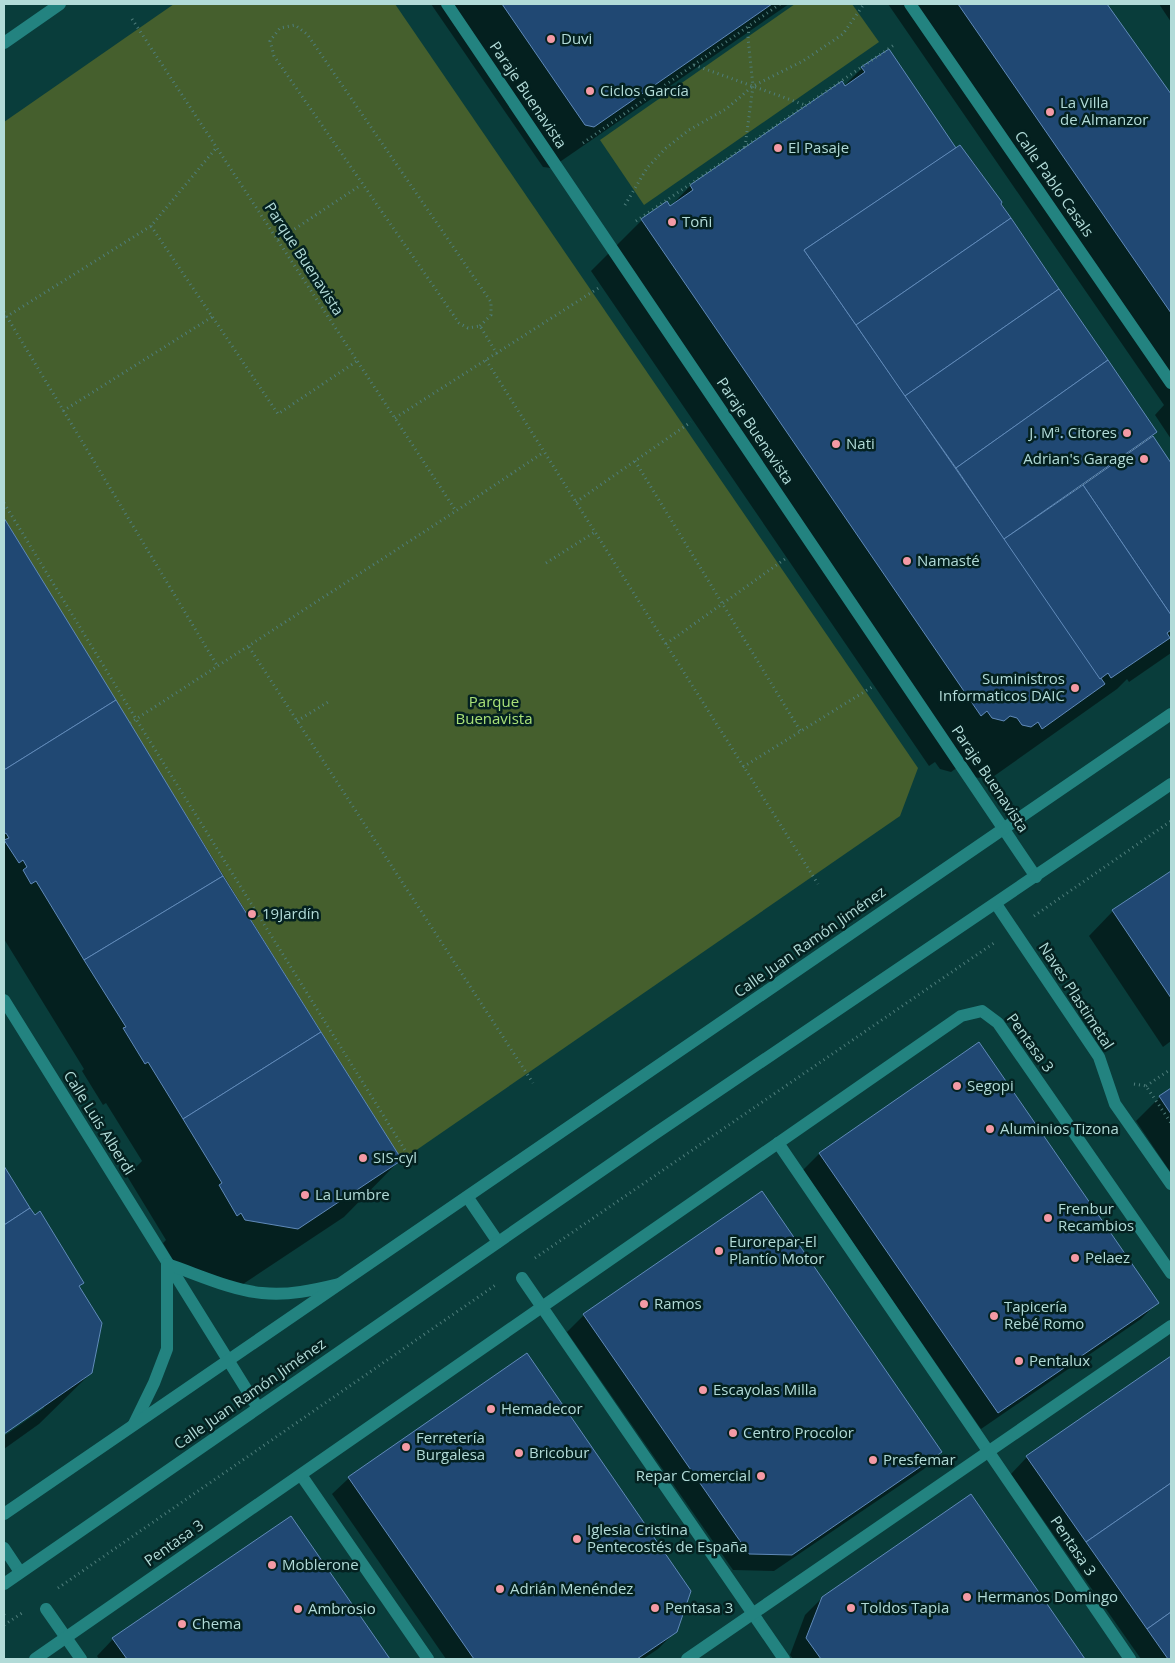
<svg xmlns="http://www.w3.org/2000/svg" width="1175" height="1663" viewBox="0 0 1175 1663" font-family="'Open Sans',sans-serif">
  <rect width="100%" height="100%" fill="#093d3b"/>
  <g fill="#455f2d">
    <polygon points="174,4 395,4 918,768 900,816 402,1160 223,876 4,518 4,122"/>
    <polygon points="795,4 852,4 879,42 644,205 600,140"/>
  </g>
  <g fill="#0007">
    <polygon points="431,4 789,4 551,168 543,167"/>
    <polygon points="888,4 1106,4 1171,96 1171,439 1155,415 1164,405"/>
    <polygon points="1159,4 1171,4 1171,22"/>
    <polygon points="862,68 974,163 1156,432 1152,436 1171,465 1171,653 1129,682 1127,679 1117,689 990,779 986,773 979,778 970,776 958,767 951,772 940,769 935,762 929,766 591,271 642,220 670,207 690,186 841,83 844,86"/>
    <polygon points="4,521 400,1160 344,1217 240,1286 180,1272 163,1243 166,1240 127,1176 142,1161 106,1103 103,1105 82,1071 84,1069 4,939"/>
    <polygon points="1171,872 1171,1041 1163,1047 1089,936 1113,911"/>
    <polygon points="1171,1089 1171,1173 1136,1121 1160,1097"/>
    <polygon points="819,1154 1157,1303 1141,1319 981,1429 803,1170"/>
    <polygon points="4,1168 29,1208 82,1282 78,1287 91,1373 39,1424 4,1449 4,1436 44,1408 44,1405 4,1433"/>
    <polygon points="762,1193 940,1452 924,1469 774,1571 733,1570 567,1332 584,1315"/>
    <polygon points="1171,1357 1171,1659 1141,1659 1011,1474 1027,1457"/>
    <polygon points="349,1478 675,1632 658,1649 643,1659 446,1659 332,1494"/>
    <polygon points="971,1495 1083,1659 793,1659 790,1655 805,1615 822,1598"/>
    <polygon points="291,1518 389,1659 99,1659 97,1656 113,1639"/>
  </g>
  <g fill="#204873" stroke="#608ab9">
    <polygon points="502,4 772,4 594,127 585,125"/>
    <polygon points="958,4 1107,4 1171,94 1171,313"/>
    <polygon points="889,49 956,148 804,250 1105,684 1042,729 1038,722 1031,727 1022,725 1017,718 1010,716 1004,721 992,718 987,711 981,716 641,219 667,201 670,206 693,190 690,185 842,81 845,86 865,72 861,67"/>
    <polygon points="960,145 1002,202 1001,204 1011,218 856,325 804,250"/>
    <polygon points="1011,218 1059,289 905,396 856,325"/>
    <polygon points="1059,289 1108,360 956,468 905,396"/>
    <polygon points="1108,360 1157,432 1004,539 956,468"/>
    <polygon points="1153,436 1171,463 1171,615 1083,485"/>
    <polygon points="1083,485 1171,615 1171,630 1167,633 1170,638 1111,678 1108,673 1100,679 1004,539"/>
    <polygon points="4,518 116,700 4,770"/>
    <polygon points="116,700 223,876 84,960 36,881 31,884 23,870 27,867 23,860 19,863 4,840 9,838 6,833 4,834 4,770"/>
    <polygon points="1171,871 1171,998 1112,910"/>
    <polygon points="223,876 321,1032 183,1119 148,1062 145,1064 123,1028 126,1027 84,960"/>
    <polygon points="321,1032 402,1160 298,1229 245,1220 241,1213 237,1216 219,1185 222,1183 183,1119"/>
    <polygon points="979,1042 1159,1303 998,1413 819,1153"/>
    <polygon points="1171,1088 1171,1114 1159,1096"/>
    <polygon points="4,1166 30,1208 4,1225"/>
    <polygon points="762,1191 942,1452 792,1555 749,1554 583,1314"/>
    <polygon points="30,1208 35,1215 40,1211 84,1283 79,1286 102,1323 92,1373 4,1434 4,1225"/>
    <polygon points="527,1353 691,1591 677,1632 637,1659 474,1659 348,1477"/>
    <polygon points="1171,1356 1171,1483 1086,1542 1026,1456"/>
    <polygon points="1171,1483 1171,1612 1147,1629 1086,1542"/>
    <polygon points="971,1494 1085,1659 821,1659 806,1638 822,1597"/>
    <polygon points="291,1516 390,1659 127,1659 112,1638"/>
    <polygon points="1171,1612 1171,1659 1168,1659 1147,1629"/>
  </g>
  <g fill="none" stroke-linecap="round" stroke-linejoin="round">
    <g stroke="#4f7e7c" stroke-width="3" stroke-dasharray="1 4" stroke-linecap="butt">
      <polyline points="132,19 456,511"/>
      <polyline points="694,65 805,105"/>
      <polyline points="583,143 780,4"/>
      <polyline points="745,147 753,86 748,38 749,26"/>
      <polyline points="625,205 647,168 666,148 689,130 726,109 753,86 803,61 843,34 864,4"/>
      <polyline points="636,221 894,45"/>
      <polyline points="151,226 278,414 357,361"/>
      <polyline points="278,240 361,185"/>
      <polyline points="4,312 218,667"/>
      <polyline points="6,317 151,226 217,147"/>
      <polyline points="480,326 491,315 491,302 307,34 295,25 280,28 270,41 274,56 459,323 468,328 480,326 497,354"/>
      <polyline points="486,360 818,884"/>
      <polyline points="63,411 212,317"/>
      <polyline points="395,418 600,287"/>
      <polyline points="635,461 801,732"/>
      <polyline points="576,502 691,422"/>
      <polyline points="4,503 136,719 413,1163"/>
      <polyline points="546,563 595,532"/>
      <polyline points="666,644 785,559"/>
      <polyline points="249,647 533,1083"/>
      <polyline points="297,721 328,702"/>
      <polyline points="130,723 456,511 544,452"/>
      <polyline points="743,767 872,687"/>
      <polyline points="1034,916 1171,821"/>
      <polyline points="1134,1084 1146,1086 1171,1123"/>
      <polyline points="1146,1086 1171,1069"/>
      <polyline points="535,1258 994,943"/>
      <polyline points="58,1588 497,1284"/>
      <polyline points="4,1614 8,1611"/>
      <polyline points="4,1625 22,1613"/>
    </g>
    <g stroke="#238380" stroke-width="12">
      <polyline points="996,904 1099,1057 1115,1104 1171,1184"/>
      <polyline points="778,1143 1130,1659"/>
      <polyline points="522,1278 784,1659"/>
      <polyline points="301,1475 428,1659"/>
      <polyline points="46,1609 81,1659"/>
      <polyline points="35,1659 961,1016 982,1011 998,1023 1171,1273"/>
      <polyline points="687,1659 1171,1326"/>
    </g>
    <g stroke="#238380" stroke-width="12">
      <polyline points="447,4 1036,877"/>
      <polyline points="910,4 1171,383"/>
      <polyline points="4,43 60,4"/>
      <polyline points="4,1000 258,1408"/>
      <polyline points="468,1198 498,1242"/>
      <path d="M167 1264C197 1274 230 1290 262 1293 288 1296 314 1290 339 1284"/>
      <polyline points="134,1424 154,1383 167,1349 167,1264"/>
      <polyline points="4,1548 20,1572"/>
    </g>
    <g stroke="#238380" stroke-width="12">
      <polyline points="4,1514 1171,714"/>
      <polyline points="4,1584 653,1135 1171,784"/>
    </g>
  </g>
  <g fill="#f49aa5" stroke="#042120" stroke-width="2">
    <circle cx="551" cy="39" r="5"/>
    <circle cx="590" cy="91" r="5"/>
    <circle cx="1050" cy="112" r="5"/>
    <circle cx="778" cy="148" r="5"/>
    <circle cx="672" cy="222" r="5"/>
    <circle cx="1127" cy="433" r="5"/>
    <circle cx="836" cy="444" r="5"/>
    <circle cx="1144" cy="459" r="5"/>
    <circle cx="907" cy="561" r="5"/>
    <circle cx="1075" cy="688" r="5"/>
    <circle cx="252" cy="914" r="5"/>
    <circle cx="957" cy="1086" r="5"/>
    <circle cx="990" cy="1129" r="5"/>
    <circle cx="363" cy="1158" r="5"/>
    <circle cx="305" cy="1195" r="5"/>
    <circle cx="1048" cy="1218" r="5"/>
    <circle cx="719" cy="1251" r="5"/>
    <circle cx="1075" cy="1258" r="5"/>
    <circle cx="644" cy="1304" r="5"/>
    <circle cx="994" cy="1316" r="5"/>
    <circle cx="1019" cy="1361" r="5"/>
    <circle cx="703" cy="1390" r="5"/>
    <circle cx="491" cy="1409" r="5"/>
    <circle cx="733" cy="1433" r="5"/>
    <circle cx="406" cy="1447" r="5"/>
    <circle cx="519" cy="1453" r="5"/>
    <circle cx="873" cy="1460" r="5"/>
    <circle cx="761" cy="1476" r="5"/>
    <circle cx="577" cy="1539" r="5"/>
    <circle cx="272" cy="1565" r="5"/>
    <circle cx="500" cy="1589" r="5"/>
    <circle cx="967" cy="1597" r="5"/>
    <circle cx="655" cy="1608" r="5"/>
    <circle cx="851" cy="1608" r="5"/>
    <circle cx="298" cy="1609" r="5"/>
    <circle cx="182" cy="1624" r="5"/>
  </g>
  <g text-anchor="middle" stroke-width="5" stroke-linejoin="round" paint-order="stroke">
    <g font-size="15" fill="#b2dbd8" stroke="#042120" text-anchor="start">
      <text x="561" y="44">Duvi</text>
      <text x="600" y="96">Ciclos García</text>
      <text x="1060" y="108">La Villa<tspan x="1060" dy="17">de Almanzor</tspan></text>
      <text x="788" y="153">El Pasaje</text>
      <text x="682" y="227">Toñi</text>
      <text x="1117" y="438" text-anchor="end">J. Mª. Citores</text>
      <text x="846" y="449">Nati</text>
      <text x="1134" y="464" text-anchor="end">Adrian's Garage</text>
      <text x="917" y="566">Namasté</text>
      <text x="1065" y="684" text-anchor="end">Suministros<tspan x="1065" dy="17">Informaticos DAIC</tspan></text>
      <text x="262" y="919">19Jardín</text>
      <text x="967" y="1091">Segopi</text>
      <text x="1000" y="1134">Aluminios Tizona</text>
      <text x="373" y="1163">SIS-cyl</text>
      <text x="315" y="1200">La Lumbre</text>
      <text x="1058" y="1214">Frenbur<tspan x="1058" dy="17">Recambios</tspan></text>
      <text x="729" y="1247">Eurorepar-El<tspan x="729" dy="17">Plantío Motor</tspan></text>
      <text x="1085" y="1263">Pelaez</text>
      <text x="654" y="1309">Ramos</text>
      <text x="1004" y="1312">Tapicería<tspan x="1004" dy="17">Rebé Romo</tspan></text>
      <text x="1029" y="1366">Pentalux</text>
      <text x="713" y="1395">Escayolas Milla</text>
      <text x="501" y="1414">Hemadecor</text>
      <text x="743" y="1438">Centro Procolor</text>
      <text x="416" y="1443">Ferretería<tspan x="416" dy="17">Burgalesa</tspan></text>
      <text x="529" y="1458">Bricobur</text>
      <text x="883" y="1465">Presfemar</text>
      <text x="751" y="1481" text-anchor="end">Repar Comercial</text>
      <text x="587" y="1535">Iglesia Cristina<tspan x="587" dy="17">Pentecostés de España</tspan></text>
      <text x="282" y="1570">Moblerone</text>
      <text x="510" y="1594">Adrián Menéndez</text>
      <text x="977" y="1602">Hermanos Domingo</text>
      <text x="665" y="1613">Pentasa 3</text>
      <text x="861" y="1613">Toldos Tapia</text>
      <text x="308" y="1614">Ambrosio</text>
      <text x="192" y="1629">Chema</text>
    </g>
    <g font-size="15" fill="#b2dbd8" stroke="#042120">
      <text transform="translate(528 95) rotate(56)" y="5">Paraje Buenavista</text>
      <text transform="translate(1054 184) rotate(55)" y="5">Calle Pablo Casals</text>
      <text transform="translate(304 259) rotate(57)" y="5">Parque Buenavista</text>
      <text transform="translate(755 431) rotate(56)" y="5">Paraje Buenavista</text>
      <text transform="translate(990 779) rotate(56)" y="5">Paraje Buenavista</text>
      <text transform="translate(810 942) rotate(-35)" y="5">Calle Juan Ramón Jiménez</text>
      <text transform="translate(1076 996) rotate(57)" y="5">Naves Plastimetal</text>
      <text transform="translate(1030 1043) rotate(54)" y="5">Pentasa 3</text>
      <text transform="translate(99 1123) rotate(58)" y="5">Calle Luis Alberdi</text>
      <text transform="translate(250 1394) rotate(-35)" y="5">Calle Juan Ramón Jiménez</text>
      <text transform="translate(174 1543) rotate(-35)" y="5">Pentasa 3</text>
      <text transform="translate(1073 1546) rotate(56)" y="5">Pentasa 3</text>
    </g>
    <g font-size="15" fill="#a9e178" stroke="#042120">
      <text x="494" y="707">Parque<tspan x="494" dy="17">Buenavista</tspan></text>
    </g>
  </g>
  <rect width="1175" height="1663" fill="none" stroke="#b2dbd8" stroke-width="10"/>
</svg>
